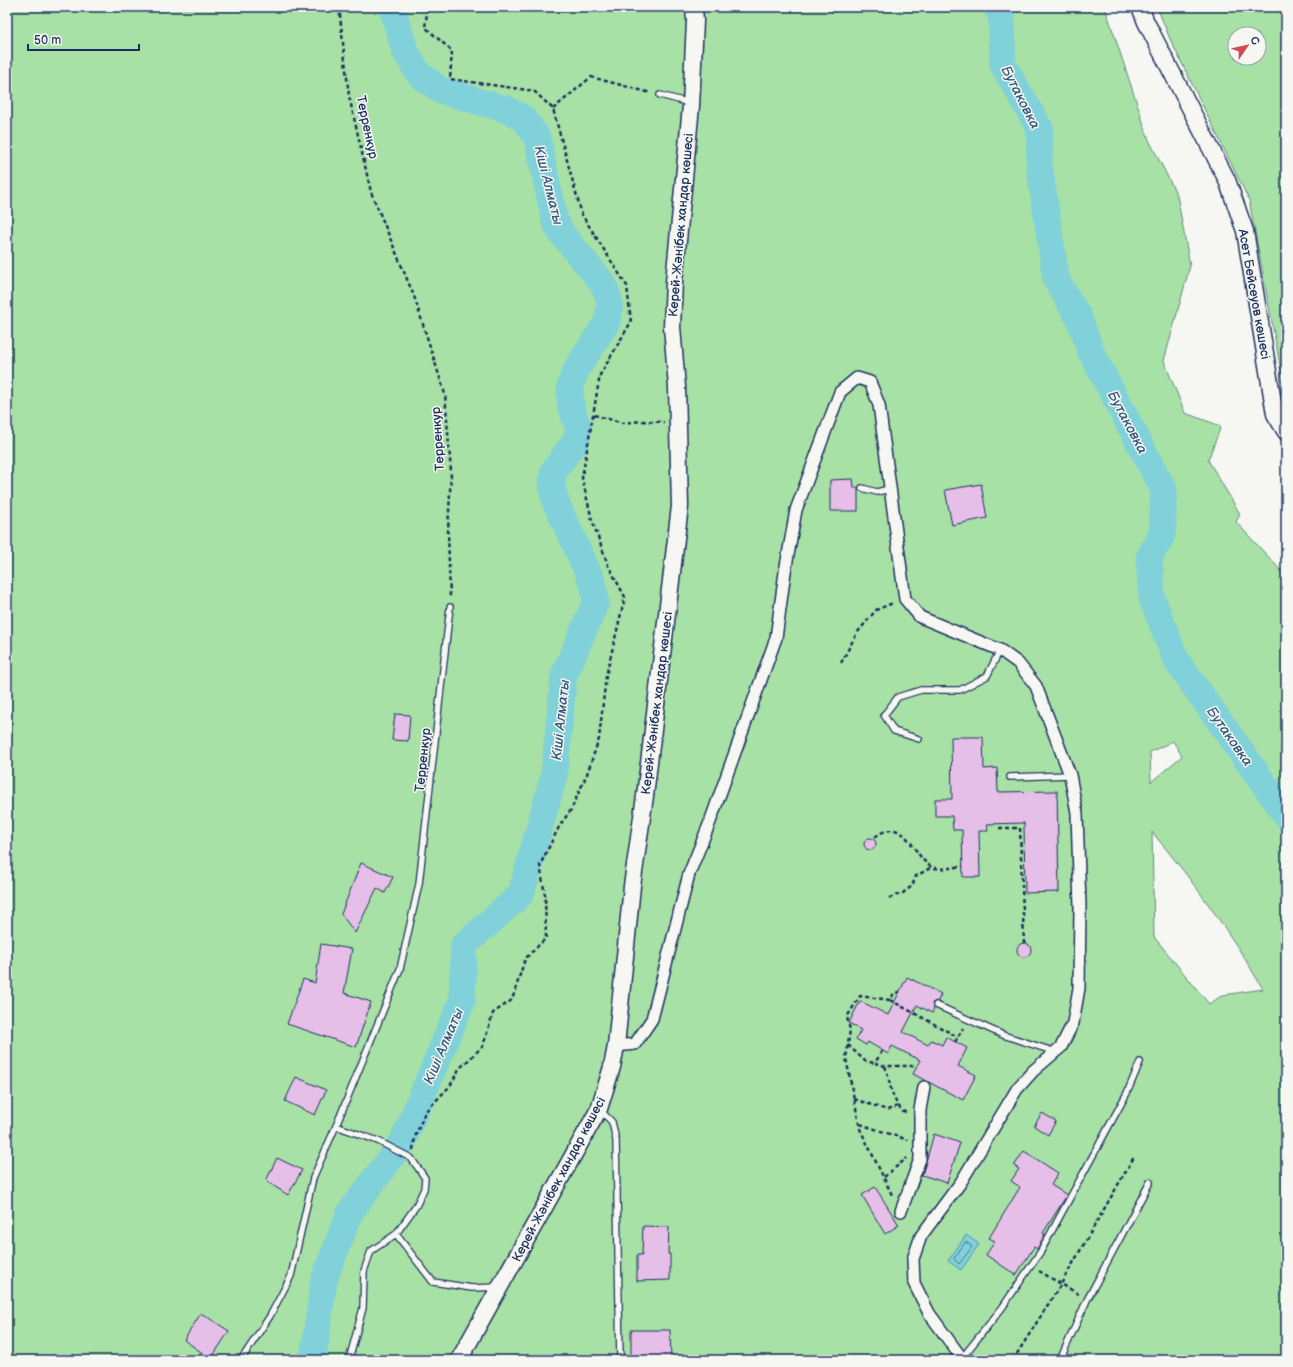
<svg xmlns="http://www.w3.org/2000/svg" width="1293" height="1367" viewBox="0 0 1293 1367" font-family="'Balsamiq Sans',sans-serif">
  <rect width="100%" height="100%" fill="#f6f6f2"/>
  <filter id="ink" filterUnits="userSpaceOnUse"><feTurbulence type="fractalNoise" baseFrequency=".025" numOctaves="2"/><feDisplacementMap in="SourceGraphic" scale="8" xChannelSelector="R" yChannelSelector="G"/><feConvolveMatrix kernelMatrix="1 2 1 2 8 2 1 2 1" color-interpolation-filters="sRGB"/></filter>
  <g filter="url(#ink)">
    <g fill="#a8e1a5" stroke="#628882" fill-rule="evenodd">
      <path d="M7 7H1105L1149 140 1177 195 1190 266 1164 361 1185 413 1221 426 1208 460 1240 514 1236 522 1286 576V1360H7ZM1173 741 1182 756 1151 782 1150 752ZM1152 832C1194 882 1230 932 1263 989L1223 995 1209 1004 1154 937Z"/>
      <path d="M1157 7H1286V397L1249 200 1170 39ZM1235 34H1259V58H1235Z"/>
    </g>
    <polygon fill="#80d1d9" stroke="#5890a8" points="966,1235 979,1244 961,1270 948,1261"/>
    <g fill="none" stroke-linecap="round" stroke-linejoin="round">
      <polygon stroke="#43708f" stroke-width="1" points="966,1242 972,1247 959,1264 954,1259"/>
      <g stroke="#80d1d9" stroke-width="27">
        <polyline points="996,7 1001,12 1002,28 1003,65 1040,129 1039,164 1056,279 1079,318 1091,352 1164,490 1162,535 1149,558 1152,598 1176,660 1286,815"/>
        <polyline points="313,1360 324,1280 350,1212 402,1143 462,1001 464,945 521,894 554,776 564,675 596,602 593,583 556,503 551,482 554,471 577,439 578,427 571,407 570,386 576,370 607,322 610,303 604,285 562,234 555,221 537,137 523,118 508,110 440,90 419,74 405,51 392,7"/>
      </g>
    </g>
    <g fill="#e6bfe8" stroke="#1b2f5e">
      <polygon points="853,479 854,488 858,488 858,511 830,511 830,480"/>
      <polygon points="981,484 987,518 952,525 945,490"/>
      <polygon points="395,714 410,715 408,741 392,740"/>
      <polygon points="951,737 983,737 984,769 997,768 998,792 1057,791 1059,892 1025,893 1024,823 987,824 988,831 979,831 980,877 963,877 962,830 953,830 952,816 935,816 935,799 952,799"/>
      <circle cx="870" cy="844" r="6"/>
      <polygon points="361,863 393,877 385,893 377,888 355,933 341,914"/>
      <circle cx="1024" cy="950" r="7"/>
      <polygon points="321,944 352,949 344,993 371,1002 356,1047 287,1024 303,979 315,983"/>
      <polygon points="907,977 941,994 938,1001 932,1003 934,1009 932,1013 917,1005 903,1032 928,1045 931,1040 942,1045 946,1037 967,1048 958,1066 976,1075 963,1100 913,1074 920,1060 892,1046 888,1054 868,1042 866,1045 856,1039 861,1030 849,1023 860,1001 888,1015"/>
      <polygon points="296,1077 326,1090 315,1115 285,1101"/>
      <polygon points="1042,1113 1056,1121 1048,1135 1034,1126"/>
      <polygon points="934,1134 960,1143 947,1183 922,1175"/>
      <polygon points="1024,1151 1058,1173 1051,1185 1067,1195 1043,1233 1045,1234 1037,1249 1034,1247 1016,1275 986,1255 995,1241 989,1238 1020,1187 1011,1181 1019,1169 1014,1166"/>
      <polygon points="277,1158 302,1170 288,1195 266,1181"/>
      <polygon points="875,1187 899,1225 885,1234 862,1195"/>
      <polygon points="643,1226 669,1227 668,1254 670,1254 670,1280 637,1281 637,1255 642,1255"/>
      <polygon points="201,1313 229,1331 211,1359 184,1340"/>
      <polygon points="631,1330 670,1330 671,1360 631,1360"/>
    </g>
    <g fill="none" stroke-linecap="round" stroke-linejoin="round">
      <g stroke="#1b2f5e" stroke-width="8">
        <g id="lane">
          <polyline points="660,95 690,103"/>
          <polyline points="862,488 877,492 889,489"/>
          <polyline points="919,739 894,731 884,715 898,697 921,690 960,690 987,676 1000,650"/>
          <polyline points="1010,777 1070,775"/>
          <polyline points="936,1005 1003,1035 1056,1052"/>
          <polyline points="600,1110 612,1122 616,1140 620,1360"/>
          <polyline points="336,1126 378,1141 411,1158 425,1178 424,1189 416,1206 396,1234 371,1251 364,1271 363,1308 349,1360"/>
          <polyline points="396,1234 433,1282 472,1288 498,1287"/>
          <polyline points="962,1358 1002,1308 1041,1251 1127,1093 1140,1062"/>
          <polyline points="241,1360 270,1316 291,1276 313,1178 336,1126 400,969 419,884 450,607"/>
          <polyline points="1060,1360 1087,1300 1150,1182"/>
        </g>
      </g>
      <g stroke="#1b2f5e" stroke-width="14">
        <g id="street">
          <polyline points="616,1046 635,1044 652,1019 689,874 710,822 776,638 785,572 796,510 840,392 857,378 870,382 879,405 905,599 920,617 1000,650 1018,663 1036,686 1070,775 1077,813 1080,907 1079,988 1073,1023 1061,1047 1033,1071 1017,1089 961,1182 921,1236 913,1259 914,1283 929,1313 963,1360"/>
          <polyline points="901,1211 920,1159 920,1110 924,1087"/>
        </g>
      </g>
      <g stroke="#1b2f5e" stroke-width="19">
        <g id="secondary">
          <polyline points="1140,7 1146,22 1227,180 1245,231 1275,414 1286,432"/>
          <polyline points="459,1360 599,1109 612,1067 616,1046 632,886 645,796 680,506 677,387 672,327 674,282 691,106 695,21 694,7"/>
        </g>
      </g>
      <g stroke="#1b2f5e" stroke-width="2.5" stroke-dasharray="4 3" stroke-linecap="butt">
        <polyline points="339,7 349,96 371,192 414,296 445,394 451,472 448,531 450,598"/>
        <polyline points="553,109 591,77 651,93"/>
        <polyline points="594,415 623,423 642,421 664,422"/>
        <polyline points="841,663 857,633 876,610 893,603"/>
        <polyline points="999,828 1020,828 1024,943"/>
        <path d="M875 837C907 813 912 857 932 867 941 871 954 867 963 866"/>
        <polyline points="889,898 903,893 912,886 916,876 932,867"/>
        <polyline points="900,992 894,993 890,1000 958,1037"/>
        <polyline points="890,1000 860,996 847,1017 850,1030 846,1058 860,1129 893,1197"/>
        <polyline points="955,1042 963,1028"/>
        <polyline points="848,1045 865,1061 875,1063"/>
        <polyline points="882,1051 875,1063 885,1066 918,1066"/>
        <path d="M885 1066C892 1086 889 1095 903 1112L908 1111"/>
        <polyline points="854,1099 887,1110 898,1106"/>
        <polyline points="860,1124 908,1140"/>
        <polyline points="413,1150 415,1137 425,1112 450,1086 459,1069 483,1046 493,1013 512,1000 525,959 546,938 545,895 540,865 560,825 571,810 587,774 599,739 606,676 625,597 608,565 592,520 582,478 600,375 631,322 627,286 582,215 553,109 534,91 450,79 452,51 425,27 428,7"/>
        <polyline points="884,1177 907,1158"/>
        <polyline points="1039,1271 1080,1295"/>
        <polyline points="1013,1360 1061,1284 1134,1157"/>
      </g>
      <use href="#lane" stroke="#f6f6f2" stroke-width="5.5"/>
      <use href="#street" stroke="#f6f6f2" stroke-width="11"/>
      <use href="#secondary" stroke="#f6f6f2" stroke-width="16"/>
    </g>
  </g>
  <g text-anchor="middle" stroke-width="3" stroke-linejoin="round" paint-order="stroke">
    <g font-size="13" fill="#1b2f5e" stroke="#f6f6f2">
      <text transform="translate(368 127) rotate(78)" y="5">Терренкур</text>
      <text transform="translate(680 225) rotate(-85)" y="5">Керей-Жәнібек хандар көшесі</text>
      <text transform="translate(1255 294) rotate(80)" y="5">Асет Бейсеуов көшесі</text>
      <text transform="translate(437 439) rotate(-94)" y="5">Терренкур</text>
      <text transform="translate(656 703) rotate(-83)" y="5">Керей-Жәнібек хандар көшесі</text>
      <text transform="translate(422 760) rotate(-84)" y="5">Терренкур</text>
      <text transform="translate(558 1179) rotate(-62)" y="5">Керей-Жәнібек хандар көшесі</text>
    </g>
    <g font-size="14" font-style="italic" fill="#34587d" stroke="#f6f6f2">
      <text transform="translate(1021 97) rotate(63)" y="5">Бутаковка</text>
      <text transform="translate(549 185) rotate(76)" y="5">Кіші Алматы</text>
      <text transform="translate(1128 422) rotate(62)" y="5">Бутаковка</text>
      <text transform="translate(560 720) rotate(-84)" y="5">Кіші Алматы</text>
      <text transform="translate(1230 736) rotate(55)" y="5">Бутаковка</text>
      <text transform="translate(443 1046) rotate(-67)" y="5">Кіші Алматы</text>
    </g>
  </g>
  <rect width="1293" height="1367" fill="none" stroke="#f6f6f2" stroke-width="24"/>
  <rect x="12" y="12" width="1269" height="1343" fill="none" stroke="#1b2f5e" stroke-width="1.5" filter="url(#ink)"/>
  <g transform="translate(1247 46) rotate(56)"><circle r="19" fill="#f6f6f2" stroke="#9ea6b7"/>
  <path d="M0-3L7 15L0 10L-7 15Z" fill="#d1495b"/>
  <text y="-6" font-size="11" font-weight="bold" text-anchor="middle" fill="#1b2f5e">С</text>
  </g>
  <path d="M28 44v6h111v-6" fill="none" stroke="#1b2f5e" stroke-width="2"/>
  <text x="34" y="44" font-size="12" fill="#1b2f5e" stroke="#f6f6f2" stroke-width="3" paint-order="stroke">50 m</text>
</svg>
